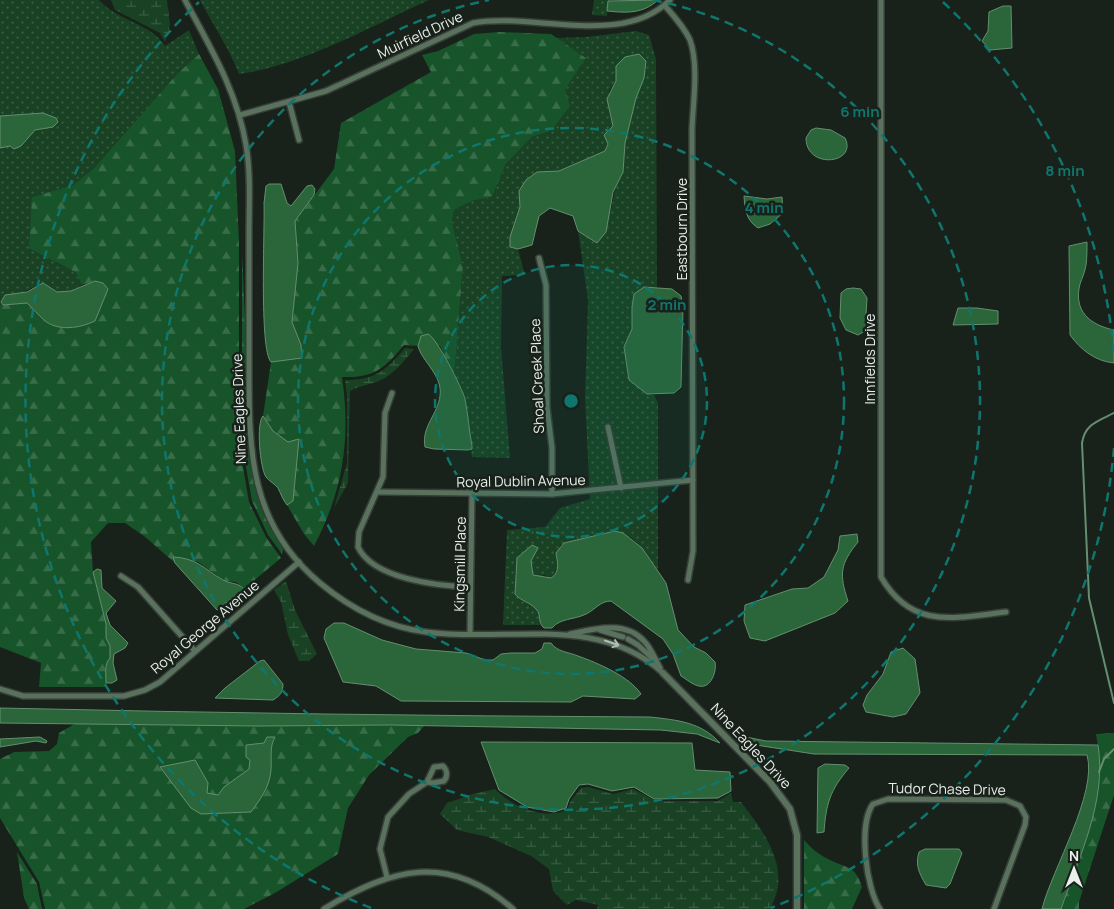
<svg xmlns="http://www.w3.org/2000/svg" width="1114" height="909" viewBox="0 0 1114 909" font-family="Manrope,sans-serif">
  <defs>
    <pattern id="grass-dots" width="8" height="8" patternUnits="userSpaceOnUse" patternTransform="scale(1.25)"><rect width="8" height="8" fill="#194123"/><path d="M2 2h.1M6 6h.1" fill="none" stroke="#3a5d43" stroke-width="1.8" stroke-linecap="round"/></pattern>
    <pattern id="forest-firs" width="22" height="20" patternUnits="userSpaceOnUse" patternTransform="scale(1.25)"><rect width="22" height="20" fill="#17542a"/><path d="M5 1l3.5 6h-7zM16 11l3.5 6h-7z" fill="#396d49"/></pattern>
    <pattern id="wetland-marsh" width="20" height="14" patternUnits="userSpaceOnUse" patternTransform="scale(1.25)"><rect width="20" height="14" fill="#194123"/><path d="M1 5h8M5 5V1M11 12h8M15 12V8" fill="none" stroke="#3a5d43"/></pattern>
  </defs>
  <rect width="100%" height="100%" fill="#18211a"/>
  <g fill="url(#grass-dots)">
    <path d="M0 0H99C117 21 151 23 165 46L189 30 199 54 177 74 94 168 73 185 32 197 57 263 75 272 82 285 71 291 57 292 43 283 1 302 3 305H0Z"/>
    <path d="M200 0H429C369 27 304 65 239 74 229 48 213 25 200 0Z"/>
    <polygon points="594,0 613,0 608,1 607,16 592,15"/>
    <path d="M636 31 649 35 656 59 657 287H644L632 320V329L624 347 629 380 647 394 654 395 658 403V569C650 563 648 554 641 547 611 516 597 543 564 543L560 546 559 563 554 577 551 578 544 575 539 578 533 575 531 561 535 555 516 568 515 589 519 599 536 608 539 613 540 625H503L507 530 545 527 560 508 590 499 585 399 588 300 578 231 597 243 611 209 617 180 623 172 625 143 636 98 644 78 646 61 639 54 625 57 616 66V81L609 91V111L613 126 605 151 559 171 537 172 526 180 520 191V207L510 247 518 249 525 275 502 276 501 347 510 458 472 457 465 398 454 377 463 266 452 222 454 210 472 201 492 197 506 164 532 137 551 131 565 90 586 58 556 38 586 37Z"/>
  </g>
  <g fill="url(#forest-firs)">
    <path d="M499 32 551 34 586 58 565 90 570 106 551 131 532 137 506 164 492 197 472 201 454 210 452 222 463 266 454 377 440 346 420 339 418 346 404 345C384 369 374 378 342 377 351 439 343 491 314 546L304 534 287 505 293 501 299 439 288 443 273 431 263 416 271 362 302 357 301 345 292 322 298 263 295 221 334 169 341 123 431 72 422 55 438 51 474 34Z"/>
    <path d="M199 54 218 89 235 151 239 243V415L243 467 249 502 266 537 281 558 244 589 236 582 225 581 198 562 174 558 175 563 144 536 125 523H108L91 542 93 572 106 625V638L110 646V658L106 669V687H39L41 663 0 647V305L27 303C33 308 38 315 44 320 58 332 80 328 95 321L106 294 103 283 95 281 82 285 75 272 29 248 32 197 73 185 94 168 177 74Z"/>
    <polygon points="242,252 246,340 249,459 260,502 284,547 282,554 268,535 252,501 246,467 242,415"/>
    <polygon points="76,723 258,726 425,725 418,733 408,737 369,775 348,808 338,854 275,893 244,909 45,909 39,882 0,818 0,759 14,752 49,751 57,744 59,733"/>
    <polygon points="1114,733 1114,795 1079,902 1079,909 1061,909 1084,842 1100,759 1096,734"/>
    <path d="M804 840C812 849 819 855 830 860 848 869 855 865 862 887L852 909H804Z"/>
    <polygon points="17,852 37,884 42,909 29,909 24,898"/>
  </g>
  <g fill="url(#wetland-marsh)">
    <polygon points="111,0 167,0 170,25 165,42 160,33 115,10"/>
    <path d="M405 348 414 349C405 360 394 374 381 380 371 385 361 385 350 391L348 483 334 508 347 463V396L345 380C376 380 386 370 405 348Z"/>
    <polygon points="286,581 295,610 317,654 309,661 299,661 288,635 281,602 274,590"/>
    <path d="M588 787 613 794 633 789 656 801H718L731 793 733 802H741C759 825 782 855 778 887 777 894 773 902 771 909H597L598 905 576 900 567 905 553 891 549 869 531 856 488 837 457 830 440 814 447 803 473 794 495 789C513 807 543 820 567 810L571 800 581 788Z"/>
  </g>
  <g fill="#2b663a" stroke="#648f6f">
    <path d="M658 0C643 14 626 13 607 11L608 1Z"/>
    <polygon points="1003,6 1011,6 1012,48 990,50 982,41 988,31 989,12"/>
    <polygon points="639,54 646,61 644,78 636,98 625,143 623,172 613,192 606,232 597,243 578,231 573,216 550,208 539,216 532,245 518,249 510,247 510,237 520,207 519,191 526,180 537,172 559,171 605,151 608,144 604,135 613,126 607,99 616,81 616,66 625,57"/>
    <polygon points="43,113 56,118 58,122 53,127 35,130 21,146 14,149 10,146 0,148 0,116"/>
    <path d="M816 128 831 130 845 138C858 164 806 170 806 138L811 130Z"/>
    <path d="M269 184H281L287 203 291 206 307 186 312 185 315 189 314 195 295 221 298 263 292 322 301 345 302 358 271 362C259 349 265 228 264 203L266 186Z"/>
    <path d="M744 196 767 199 782 197 783 213 770 224 758 228C746 220 745 210 744 196Z"/>
    <path d="M1087 242C1087 250 1087 258 1086 265 1085 272 1082 278 1080 284 1073 311 1090 325 1114 330V363C1095 361 1081 350 1070 335L1069 246Z"/>
    <path d="M95 281 103 283 108 289 95 321C80 328 58 332 44 320 38 315 33 308 27 303L3 305 1 302 5 295 27 292 43 283 57 292 71 291Z"/>
    <polygon points="644,287 672,289 681,296 683,307 681,387 674,393 647,394 629,380 624,347 632,329 632,307 634,294"/>
    <polygon points="853,288 861,289 867,298 865,331 858,335 846,330 840,318 841,293 846,289"/>
    <polygon points="958,308 977,308 998,311 998,324 953,325"/>
    <path d="M428 334C437 338 462 388 465 399 468 414 469 430 472 446V449L468 450 434 449 425 447C421 427 438 414 440 396 443 375 422 362 418 346L421 336Z"/>
    <path d="M263 416 273 431 288 442 299 439 293 501 287 505C283 500 281 494 278 488 275 484 269 481 266 477 260 468 256 423 263 416Z"/>
    <path d="M615 531 623 533 642 548 666 583 678 630 694 647 706 653 715 662C717 671 711 689 699 686 693 685 686 679 681 676L673 654 663 639 611 601C600 601 595 610 586 614 574 620 560 618 552 628H544C537 622 542 615 536 609 530 602 520 601 515 594L517 558 532 545 538 548 531 561 533 575 551 578C561 572 557 561 556 553L564 543Z"/>
    <path d="M857 534 858 542C840 564 839 574 848 601L835 613 765 641 750 638 744 621 745 605 792 589 808 588 824 577 838 550 840 536Z"/>
    <path d="M173 557C197 558 204 569 223 580 230 584 237 582 244 589L217 610 175 563Z"/>
    <path d="M97 569 101 570 102 588 116 601 106 613 110 625 128 643 125 648 114 654 113 663 117 680 112 683H106C106 674 104 664 110 658V646L106 638V624L93 572Z"/>
    <path d="M334 623H344L382 640 416 649 466 653 485 660H493L501 654 511 653H535L542 649 544 643H551C557 652 569 652 578 656 598 663 630 677 641 694L635 699 583 696 571 702 401 701 376 686 343 682 324 638 326 629Z"/>
    <polygon points="903,648 915,659 920,693 906,714 893,717 866,712 863,705 867,695 883,674 891,652"/>
    <path d="M264 660 283 684C283 692 280 696 273 700L215 698 225 688 260 661Z"/>
    <path d="M0 708C217 713 433 716 650 717 677 720 701 722 720 743L697 734 661 730 390 725 258 726 0 723Z"/>
    <path d="M736 735 766 741 1098 745C1107 801 1079 857 1061 909H1042C1052 869 1098 793 1087 755L814 754 743 743Z"/>
    <polygon points="40,737 47,741 46,743 36,741 0,747 0,739"/>
    <path d="M267 737H275C269 748 272 757 271 769 270 787 261 798 251 812L201 814 191 808 160 767 195 760 208 783 207 793 218 795 224 787 249 769 250 760 246 757V745L264 743Z"/>
    <polygon points="481,742 692,743 695,770 730,772 731,791 718,798 654,799 634,787 612,791 588,784 579,785 569,799 566,808 554,812 527,807 499,790"/>
    <path d="M825 764 845 765 849 768C830 790 826 804 824 832L817 833 818 768Z"/>
    <path d="M925 849H959L962 853 950 884 946 888 926 885C919 873 915 865 919 852Z"/>
  </g>
  <g fill="none" stroke-linecap="round" stroke-linejoin="round">
    <g stroke="#648f6f" stroke-width="2">
      <path d="M1114 413C1098 421 1085 424 1082 443L1089 598 1114 703"/>
      <polyline points="1099,772 1104,759 1114,749"/>
    </g>
    <g stroke="#353e37" stroke-width="8">
      <g id="minor">
        <path d="M185 0C210 47 237 91 246 145 251 174 249 204 249 233 249 278 249 322 249 367 249 451 249 524 320 583 350 608 386 627 426 632 505 643 598 613 663 673"/>
        <path d="M881 0V577C912 630 954 618 1006 612"/>
        <path d="M665 6C674 16 684 27 690 40 699 65 693 103 692 129L693 551 688 580"/>
        <polyline points="289,102 299,140"/>
        <path d="M240 115 326 91 473 23C534 12 622 48 670 0"/>
        <polyline points="539,258 546,285 547,407 552,448 552,494"/>
        <path d="M392 393 385 413 383 477 359 532 358 547C373 579 438 586 470 587"/>
        <polyline points="608,427 621,488"/>
        <polyline points="378,492 552,494 693,480"/>
        <polyline points="121,576 138,587 195,651"/>
        <polyline points="600,630 623,637"/>
        <polyline points="470,634 472,494"/>
        <path d="M570 634C594 629 625 620 644 641 651 648 655 659 660 668"/>
        <polyline points="628,639 638,645 652,658"/>
        <polyline points="0,689 23,696 124,696 145,690 160,682 299,562"/>
        <path d="M387 877 380 849 388 817 409 794 427 782 434 767 443 766C447 770 448 776 444 781L433 783 427 782"/>
        <path d="M324 909C391 868 448 852 513 909"/>
        <path d="M880 909C866 889 858 824 873 804L888 799 1006 800 1020 806 1026 817 1025 825 994 909"/>
      </g>
    </g>
    <g stroke="#353e37" stroke-width="9">
      <polyline id="tertiary" points="663,673 770,782 790,809 797,835 797,909"/>
    </g>
    <use href="#minor" stroke="#59715d" stroke-width="5"/>
    <use href="#tertiary" stroke="#59715d" stroke-width="6"/>
  </g>
  <defs><path id="oneway-shaft" d="M-6 0H5M1.5-3L5.5 0L1.5 3" fill="none" stroke-width="1.6" stroke-linecap="round" stroke-linejoin="round" transform="scale(1.25)"/></defs>
  <use stroke="#afbdb2" href="#oneway-shaft" transform="translate(612 643) rotate(19)"/>
  <circle cx="571" cy="401" r="136" fill="#0f766e" fill-opacity=".12"/>
  <g fill="none" stroke="#0f766e" stroke-width="2.5" stroke-dasharray="9 6">
    <circle cx="571" cy="401" r="136"/>
    <circle cx="571" cy="401" r="273"/>
    <path d="M653 0A409 409 0 1 1 489 0"/>
    <path d="M1114 448A545 545 0 0 1 771 908M371 908A545 545 0 0 1 199 2M943 2A545 545 0 0 1 1114 354"/>
  </g>
  <g text-anchor="middle" stroke-width="5" stroke-linejoin="round" paint-order="stroke">
    <g font-size="14" fill="#e9efea" stroke="#18211a">
      <text transform="translate(420 35) rotate(-25)" y="5">Muirfield Drive</text>
      <text transform="translate(682 229) rotate(-90)" y="5">Eastbourn Drive</text>
      <text transform="translate(870 359) rotate(-90)" y="5">Innfields Drive</text>
      <text transform="translate(537 376) rotate(-92)" y="5">Shoal Creek Place</text>
      <text transform="translate(239 409) rotate(-92)" y="5">Nine Eagles Drive</text>
      <text transform="translate(521 481) rotate(-1)" y="5">Royal Dublin Avenue</text>
      <text transform="translate(460 564) rotate(-89)" y="5">Kingsmill Place</text>
      <text transform="translate(205 627) rotate(-40)" y="5">Royal George Avenue</text>
      <text transform="translate(751 746) rotate(47)" y="5">Nine Eagles Drive</text>
      <text transform="translate(947 789) rotate(1)" y="5">Tudor Chase Drive</text>
    </g>
  </g>
  <circle cx="571" cy="401" r="8" fill="#0f766e" stroke="#18211a" stroke-width="2.5"/>
  <g font-size="15" text-anchor="middle" font-weight="bold" fill="#0f766e" stroke="#18211a" stroke-width="5" stroke-linejoin="round" paint-order="stroke">
    <text x="860" y="117">6 min</text>
    <text x="1065" y="176">8 min</text>
    <text x="764" y="213">4 min</text>
    <text x="667" y="310">2 min</text>
  </g>
  <g transform="translate(1074 869)" stroke="#18211a" stroke-width="4" paint-order="stroke">
  <path d="M0-4L9 19L0 12L-9 19Z" fill="#e9efea"/>
  <text y="-8" font-size="14" font-weight="bold" text-anchor="middle" fill="#e9efea">N</text>
  </g>
</svg>
